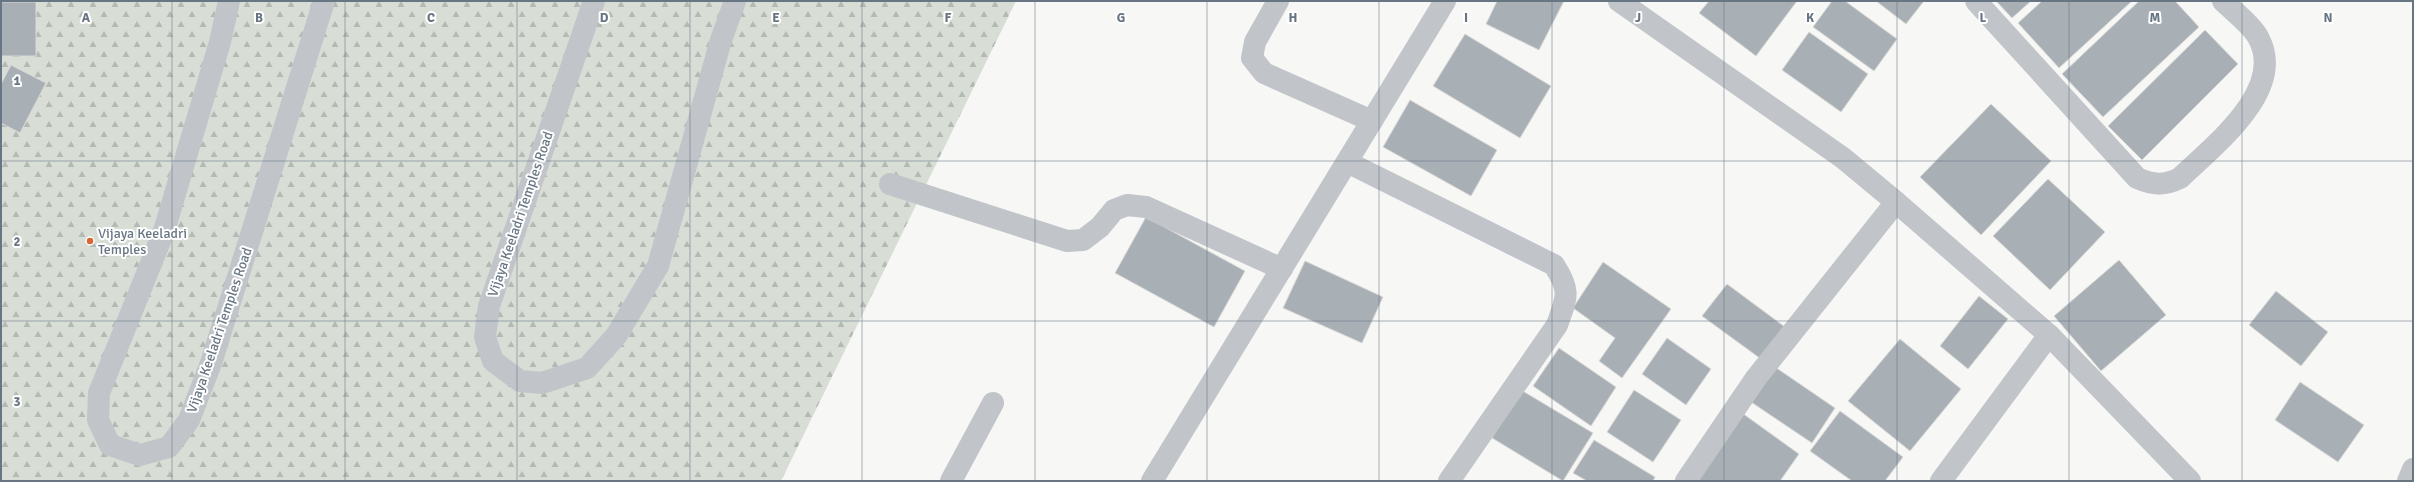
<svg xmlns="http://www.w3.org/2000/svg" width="2414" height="482" viewBox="0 0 2414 482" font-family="Signika,sans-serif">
  <defs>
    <pattern id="forest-firs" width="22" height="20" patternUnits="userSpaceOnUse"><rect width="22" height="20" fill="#d8ded6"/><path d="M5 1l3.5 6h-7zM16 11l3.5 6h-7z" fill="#b3b9b3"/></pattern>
  </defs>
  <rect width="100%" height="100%" fill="#f7f7f5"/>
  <polygon fill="url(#forest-firs)" points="1,1 1016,1 781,481 1,481"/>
  <g fill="#a8afb5" stroke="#d9d9d7">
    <polygon points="1497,1 1564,1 1539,50 1486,24"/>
    <polygon points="1709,1 1797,1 1756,56 1699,13"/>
    <polygon points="1832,1 1845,1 1897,39 1874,71 1813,27"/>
    <polygon points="1876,1 1924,1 1906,24"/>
    <polygon points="1996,1 2031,1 2012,18"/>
    <polygon points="2042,1 2132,1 2059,68 2018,23"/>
    <polygon points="2139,1 2175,1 2199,27 2103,117 2062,74"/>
    <rect x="1" y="2" width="35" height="54"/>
    <polygon points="2205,30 2238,64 2142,160 2108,126"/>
    <polygon points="1809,32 1868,74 1841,112 1782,70"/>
    <polygon points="1465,34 1551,86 1520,138 1433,86"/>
    <polygon points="11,65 46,83 20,133 1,123 1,84"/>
    <polygon points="1410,100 1497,150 1471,196 1383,147"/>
    <polygon points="1991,104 2051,161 1981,235 1920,177"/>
    <polygon points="2048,179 2105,232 2050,290 1993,236"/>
    <polygon points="1146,217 1245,271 1214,327 1115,273"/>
    <polygon points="2119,260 2166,315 2101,371 2054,316"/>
    <polygon points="1305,261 1383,297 1362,343 1283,308"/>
    <polygon points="1603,262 1671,309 1622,378 1599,361 1615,338 1573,308"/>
    <polygon points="1727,284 1785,327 1761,359 1702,316"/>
    <polygon points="2276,291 2328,332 2301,366 2249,325"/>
    <polygon points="1979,296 2008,319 1968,369 1940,346"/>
    <polygon points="1667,338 1711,369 1686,405 1642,374"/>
    <polygon points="1900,339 1961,389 1910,451 1848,401"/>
    <polygon points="1559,348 1616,387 1591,426 1533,386"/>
    <polygon points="1775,367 1835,408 1812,443 1751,402"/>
    <polygon points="2300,382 2364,425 2338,462 2275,420"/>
    <polygon points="1521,390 1593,433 1563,481 1492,438"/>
    <polygon points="1634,390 1681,420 1653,462 1607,432"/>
    <polygon points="1840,411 1903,457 1885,481 1852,481 1810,451"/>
    <polygon points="1742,413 1799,454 1780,481 1700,481 1695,477"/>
    <polygon points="1594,440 1655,477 1653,481 1587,481 1573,473"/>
  </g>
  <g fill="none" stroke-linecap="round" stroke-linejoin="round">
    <g stroke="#c1c4c8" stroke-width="22">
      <polyline points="229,1 220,42 164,231 99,393 98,420 110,445 140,455 169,447 189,420 211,363 324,1"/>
      <polyline points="594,1 489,306 485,337 493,361 520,381 542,383 587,368 616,336 658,266 721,40 735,1"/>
      <polyline points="1278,1 1255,42 1252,58 1264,73 1372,121"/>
      <polyline points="1619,1 1843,158 1896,202 2049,335 2190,481"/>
      <path d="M1976 1 2137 178C2153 185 2164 186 2180 178 2213 146 2286 91 2259 39 2254 27 2233 11 2223 1"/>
      <path d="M1347 162 1554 265C1571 291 1567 297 1557 325L1449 481"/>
      <polyline points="890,184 1067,241 1083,240 1100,227 1114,210 1127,205 1146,207 1282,269"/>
      <polyline points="951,481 993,403"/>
      <polyline points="1152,481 1445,1"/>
      <polyline points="1686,481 1756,378 1896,202"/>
      <polyline points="1941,481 2049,335"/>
      <polyline points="2408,481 2413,469"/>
    </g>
  </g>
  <path fill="none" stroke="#687683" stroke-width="1" stroke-opacity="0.55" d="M172 1V481M345 1V481M517 1V481M690 1V481M862 1V481M1035 1V481M1207 1V481M1379 1V481M1552 1V481M1724 1V481M1897 1V481M2069 1V481M2242 1V481M1 161H2413M1 321H2413"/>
  <circle fill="#d76535" stroke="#fff" stroke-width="1.5" cx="90" cy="241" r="4"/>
  <g text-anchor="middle" stroke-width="4" stroke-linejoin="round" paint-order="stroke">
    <g font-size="14" fill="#687683" stroke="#fff">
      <text transform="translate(520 214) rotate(-71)" y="5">Vijaya Keeladri Temples Road</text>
      <text transform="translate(219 330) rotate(-71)" y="5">Vijaya Keeladri Temples Road</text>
    </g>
    <g font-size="14" fill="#687683" stroke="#fff" text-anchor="start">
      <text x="98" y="238">Vijaya Keeladri<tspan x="98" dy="16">Temples</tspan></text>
    </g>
  </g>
  <g font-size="13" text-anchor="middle" font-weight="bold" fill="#687683" stroke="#fff" stroke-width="4" stroke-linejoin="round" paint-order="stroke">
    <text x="86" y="22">A</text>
    <text x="259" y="22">B</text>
    <text x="431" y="22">C</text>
    <text x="604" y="22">D</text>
    <text x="776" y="22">E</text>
    <text x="948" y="22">F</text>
    <text x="1121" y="22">G</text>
    <text x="1293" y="22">H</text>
    <text x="1466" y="22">I</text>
    <text x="1638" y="22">J</text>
    <text x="1810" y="22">K</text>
    <text x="1983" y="22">L</text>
    <text x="2155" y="22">M</text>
    <text x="2328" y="22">N</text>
    <text x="17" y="85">1</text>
    <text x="17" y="246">2</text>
    <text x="17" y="406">3</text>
  </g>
  <rect width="2414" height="482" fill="none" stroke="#687683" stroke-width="4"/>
</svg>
